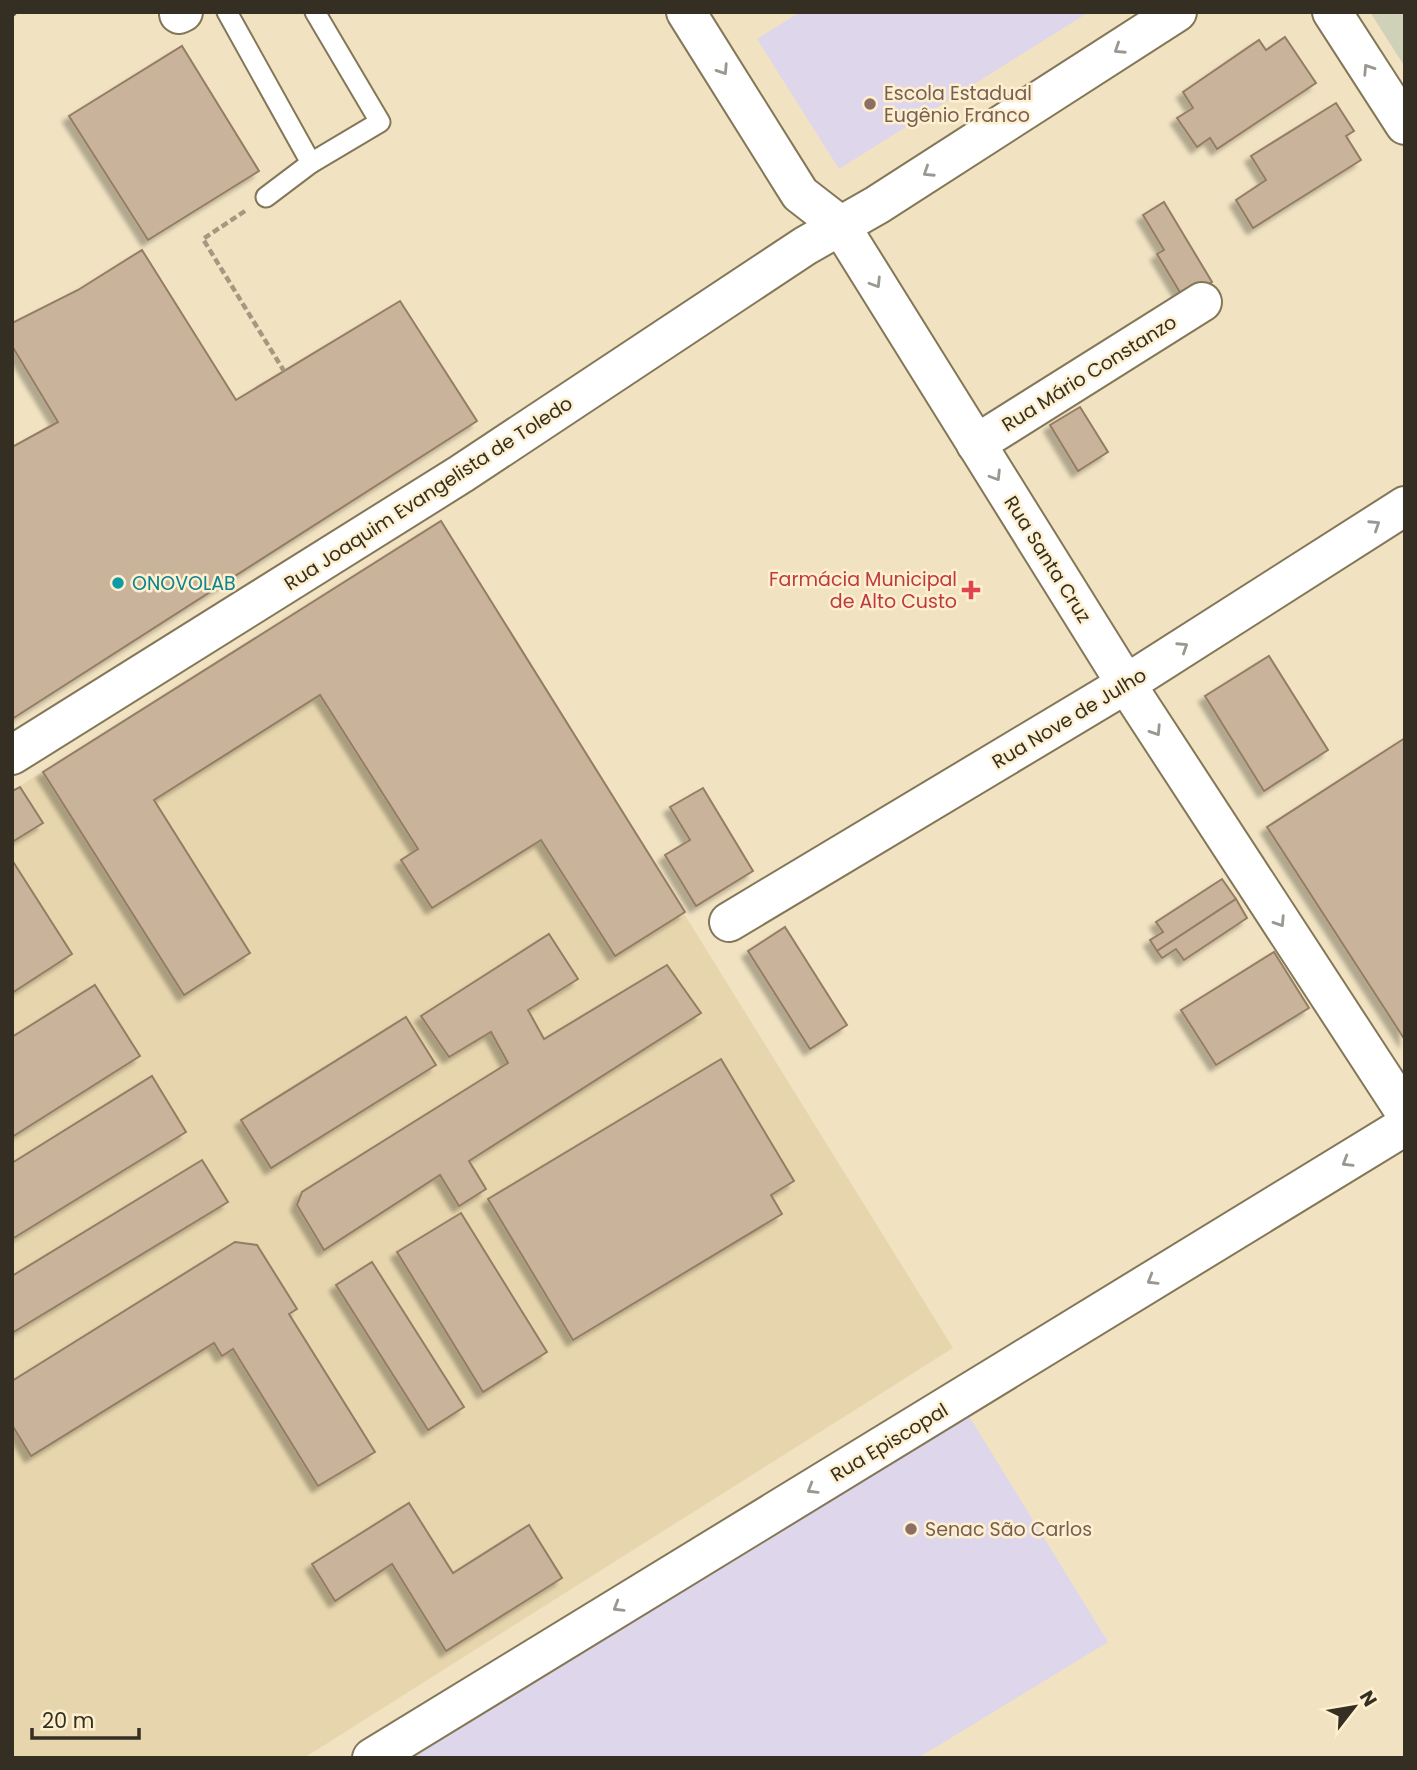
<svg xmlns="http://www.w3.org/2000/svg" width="1417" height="1770" viewBox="0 0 1417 1770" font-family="Poppins,sans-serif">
  <defs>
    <filter id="shadow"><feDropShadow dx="-6" dy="6" stdDeviation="2" flood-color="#0004"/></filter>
  </defs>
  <rect width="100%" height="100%" fill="#f1e3c2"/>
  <polygon fill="#e7d6ad" points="441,521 953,1348 304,1758 12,1758 12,791"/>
  <g fill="#ded6eb">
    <polygon points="800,12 1089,12 839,169 757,39"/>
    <polygon points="969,1416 1108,1642 918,1758 409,1758"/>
  </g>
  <polygon fill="#cfd1b9" points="1370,12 1405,12 1405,67"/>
  <g fill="#cab39b" stroke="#947d64" stroke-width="2" filter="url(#shadow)">
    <polygon points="1285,37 1316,83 1217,149 1210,138 1197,147 1177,118 1193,108 1183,92 1259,40 1266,50"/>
    <polygon points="182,46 259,171 148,240 69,116"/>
    <polygon points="1336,103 1354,131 1346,136 1361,160 1253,228 1236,200 1266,180 1251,156"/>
    <polygon points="1164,202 1212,282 1184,299 1157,254 1164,250 1143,215"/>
    <polygon points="142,250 236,400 400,301 477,421 12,719 12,447 58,422 12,346 12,323 78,290"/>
    <polygon points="1080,407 1108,452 1078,471 1050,425"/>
    <polygon points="441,521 685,912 615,956 541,840 432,908 401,860 418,849 320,695 154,800 250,953 184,995 43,772"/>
    <polygon points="1269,656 1328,750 1264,791 1205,696"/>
    <polygon points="1405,738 1405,1040 1267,827"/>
    <polygon points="20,787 43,823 12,842 12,791"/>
    <polygon points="703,788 753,871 696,906 665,855 690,840 670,807"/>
    <polygon points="12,860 72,954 12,993"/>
    <polygon points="1222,879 1236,899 1157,951 1150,940 1163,932 1156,922"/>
    <polygon points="1236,899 1247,918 1184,960 1176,949 1162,958 1157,951"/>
    <polygon points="785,927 847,1025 810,1049 748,951"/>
    <polygon points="549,934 578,979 528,1010 544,1039 667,965 701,1013 469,1161 486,1189 459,1206 440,1175 324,1250 297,1205 302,1192 508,1063 491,1032 449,1057 421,1016"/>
    <polygon points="1274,952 1309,1008 1216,1065 1181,1010"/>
    <polygon points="95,985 140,1056 12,1137 12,1037"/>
    <polygon points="406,1017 436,1065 271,1168 241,1120"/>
    <polygon points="721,1059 794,1181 771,1195 782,1214 573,1340 488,1199"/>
    <polygon points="152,1076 186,1132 12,1239 12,1163"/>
    <polygon points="202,1160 228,1202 12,1333 12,1276"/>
    <polygon points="461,1213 547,1352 483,1392 397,1252"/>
    <polygon points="235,1242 257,1245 297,1309 289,1314 375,1452 318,1486 233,1349 222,1356 214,1343 31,1456 12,1425 12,1381"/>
    <polygon points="372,1262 464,1407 428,1430 336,1285"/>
    <polygon points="409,1503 453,1573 529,1525 562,1578 446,1651 392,1564 335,1601 312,1564"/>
  </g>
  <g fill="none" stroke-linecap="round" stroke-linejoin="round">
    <g stroke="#837758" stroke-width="23">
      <g id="lane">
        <polyline points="227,12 311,163 380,122 315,12"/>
        <polyline points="266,197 311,163"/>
      </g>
    </g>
    <g stroke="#837758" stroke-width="42">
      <g id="street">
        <polyline points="976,444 1202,302"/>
        <polyline points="729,922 1126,684"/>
      </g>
    </g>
    <g stroke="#837758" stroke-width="42">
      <g id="secondary">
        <polyline points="686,12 800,194 840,225 1126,684 1405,1112"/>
        <polyline points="1332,12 1405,125"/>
        <polyline points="179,14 183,12"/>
        <polyline points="1126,684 1405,506"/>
        <polyline points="12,755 461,474 805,246 877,205 1177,12"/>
        <polyline points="372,1758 1405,1126"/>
      </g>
    </g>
    <polyline stroke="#a39980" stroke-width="4.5" stroke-dasharray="7 3.5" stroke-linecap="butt" points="245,211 203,239 284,371"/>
    <use href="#lane" stroke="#fff" stroke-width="19"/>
    <use href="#street" stroke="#fff" stroke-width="38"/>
    <use href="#secondary" stroke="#fff" stroke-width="38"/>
    <g stroke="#4c4536" stroke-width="8">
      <polyline id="rail" points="12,13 13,12"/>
    </g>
    <use href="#rail" stroke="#fef0ce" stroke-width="5" stroke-dasharray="16" stroke-linecap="butt"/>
  </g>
  <defs><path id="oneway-chevron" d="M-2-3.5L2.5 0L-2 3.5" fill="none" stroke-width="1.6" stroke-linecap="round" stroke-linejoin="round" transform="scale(1.75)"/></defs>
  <g stroke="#9a9790">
    <use href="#oneway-chevron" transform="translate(1119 49) rotate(147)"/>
    <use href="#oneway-chevron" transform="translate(1368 69) rotate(-123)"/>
    <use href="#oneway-chevron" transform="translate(723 70) rotate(57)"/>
    <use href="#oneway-chevron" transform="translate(928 172) rotate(147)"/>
    <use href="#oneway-chevron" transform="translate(876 283) rotate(58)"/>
    <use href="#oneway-chevron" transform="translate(996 476) rotate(58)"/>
    <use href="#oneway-chevron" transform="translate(1375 525) rotate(-33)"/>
    <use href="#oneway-chevron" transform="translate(1183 647) rotate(-33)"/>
    <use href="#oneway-chevron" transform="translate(1156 731) rotate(57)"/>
    <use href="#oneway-chevron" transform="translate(1280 922) rotate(57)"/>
    <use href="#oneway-chevron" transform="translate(1347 1162) rotate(149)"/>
    <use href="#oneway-chevron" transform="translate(1152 1280) rotate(149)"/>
    <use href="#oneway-chevron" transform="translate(812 1489) rotate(149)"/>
    <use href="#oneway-chevron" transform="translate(618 1607) rotate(149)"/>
  </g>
  <g fill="#8d6e63" stroke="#fef0ce" stroke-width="2.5">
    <circle cx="870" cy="104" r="7"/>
    <circle cx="911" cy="1529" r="7"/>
  </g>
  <circle fill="#0f9aa8" stroke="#fef0ce" stroke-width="2.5" cx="118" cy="583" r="7"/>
  <path fill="#e0444e" stroke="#fef0ce" stroke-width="2.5" d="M967.5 579.5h7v7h7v7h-7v7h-7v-7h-7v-7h7z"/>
  <g text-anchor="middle" stroke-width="5" stroke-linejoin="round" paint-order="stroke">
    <g font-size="19" fill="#785e54" stroke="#fef0ce" text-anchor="start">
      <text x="884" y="100">Escola Estadual<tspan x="884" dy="22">Eugênio Franco</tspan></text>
      <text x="925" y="1536">Senac São Carlos</text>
    </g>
    <g font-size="19" fill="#342f22" stroke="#fef0ce">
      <text transform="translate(1089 373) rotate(-32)" y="7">Rua Mário Constanzo</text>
      <text transform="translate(428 493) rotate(-33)" y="7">Rua Joaquim Evangelista de Toledo</text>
      <text transform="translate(1048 559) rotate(58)" y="7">Rua Santa Cruz</text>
      <text transform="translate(1069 718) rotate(-31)" y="7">Rua Nove de Julho</text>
      <text transform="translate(889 1442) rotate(-31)" y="7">Rua Episcopal</text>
    </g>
    <g font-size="19" fill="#be3a42" stroke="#fef0ce" text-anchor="end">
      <text x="957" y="586">Farmácia Municipal<tspan x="957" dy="22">de Alto Custo</tspan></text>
    </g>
    <g font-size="19" fill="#0d838f" stroke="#fef0ce" text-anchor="start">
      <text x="132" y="590">ONOVOLAB</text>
    </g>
  </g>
  <rect width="1417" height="1770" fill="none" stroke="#342f22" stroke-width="28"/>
  <g transform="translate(1354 1707) rotate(59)" stroke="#fef0ce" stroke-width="5" paint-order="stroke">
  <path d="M0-5L12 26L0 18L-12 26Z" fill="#342f22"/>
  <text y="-10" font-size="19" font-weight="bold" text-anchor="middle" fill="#342f22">N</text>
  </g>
  <path d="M32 1728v10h107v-10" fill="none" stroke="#342f22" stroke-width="3.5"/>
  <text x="42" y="1728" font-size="21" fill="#342f22" stroke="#fef0ce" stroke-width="5" paint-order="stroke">20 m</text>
</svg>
